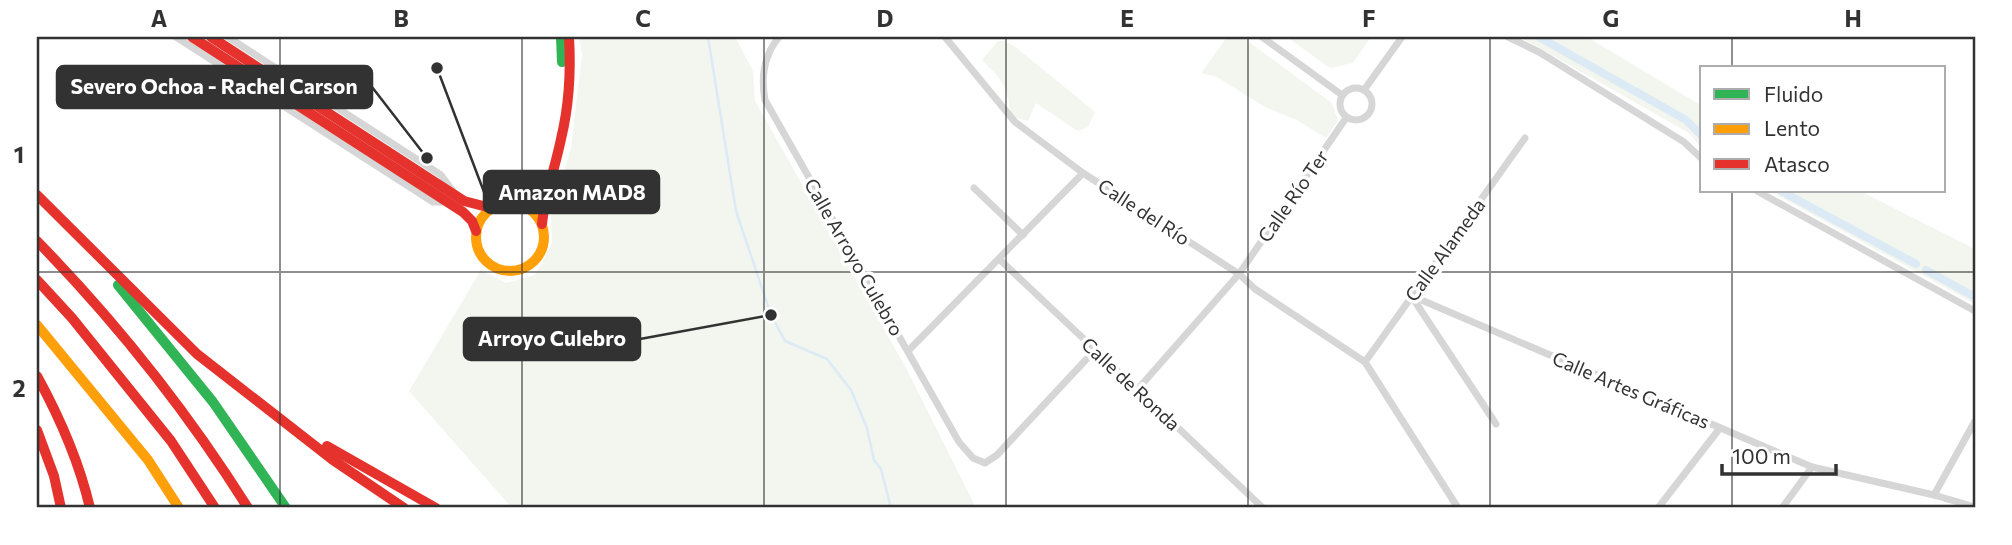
<svg xmlns="http://www.w3.org/2000/svg" width="2012" height="545" viewBox="0 0 2012 545" font-family="Commissioner,sans-serif">
  <rect width="100%" height="100%" fill="#fff"/>
  <g fill="#f2f6ee">
    <polygon points="579,37 735,37 753,71 755,101 906,368 976,508 512,508 409,391 481,270 506,283 535,275 552,244 551,217 571,148 582,55"/>
    <polygon points="1227,37 1242,37 1332,103 1338,121 1326,138 1297,120 1265,107 1217,77 1201,73"/>
    <polygon points="1287,37 1371,37 1353,63 1330,68"/>
    <polygon points="1520,37 1587,37 1702,106 1702,149 1689,133"/>
    <path d="M998 41H1005L1018 49 1095 112 1088 127 1078 131 1036 103 1028 121 1010 116C1009 87 1002 80 982 60Z"/>
    <polygon points="1770,191 1860,191 1975,249 1975,304"/>
  </g>
  <g fill="none" stroke-linecap="round" stroke-linejoin="round">
    <polyline stroke="#dbeaf4" stroke-width="2.5" points="708,37 736,211 771,315 785,341 827,359 851,390 867,428 874,460 881,469 891,508"/>
    <g stroke="#dbeaf4" stroke-width="8">
      <polyline points="1539,37 1686,120 1702,136"/>
      <polyline points="1781,191 1916,264"/>
      <polyline points="1926,270 1975,297"/>
    </g>
    <g stroke="#d6d6d6" stroke-width="7">
      <polyline points="176,37 433,202 446,202"/>
      <polyline points="228,37 441,175 453,191"/>
      <path d="M779 37C764 55 761 78 765 100L959 442 973 458 985 463 997 455 1095 350"/>
      <polyline points="945,37 1015,122 1083,173 1239,274 1255,289 1365,362 1458,508"/>
      <polyline points="1262,37 1342,95"/>
      <polyline points="1508,37 1539,52 1684,142 1702,159"/>
      <circle cx="1356" cy="104" r="16"/>
      <polyline points="1364,90 1402,37"/>
      <polyline points="974,188 1023,235"/>
      <polyline points="1757,191 1975,311"/>
      <polyline points="999,259 1263,508"/>
      <polyline points="1412,296 1812,467 1934,495 1975,507"/>
      <polyline points="1412,297 1496,424"/>
      <polyline points="908,351 1083,173"/>
      <polyline points="1365,362 1525,138"/>
      <polyline points="1137,390 1239,274 1346,118"/>
      <polyline points="1934,495 1975,421"/>
      <polyline points="1658,508 1720,428"/>
      <polyline points="1782,508 1812,467"/>
    </g>
    <g stroke="#30b455" stroke-width="10">
      <polyline points="561,37 562,62"/>
      <polyline points="118,285 213,402 286,508"/>
    </g>
    <g stroke="#ff9f0a" stroke-width="10">
      <circle cx="510" cy="237" r="34"/>
      <polyline points="517,203 534,193 544,177"/>
      <polyline points="37,325 148,460 179,508"/>
    </g>
    <g stroke="#e5322d" stroke-width="10">
      <polyline points="192,37 463,212 472,221 476,231"/>
      <polyline points="211,37 464,201 491,208"/>
      <polyline points="37,195 197,354 333,460 404,508"/>
      <path d="M542 224C545 195 555 168 561 139 569 106 571 71 569 37"/>
      <path d="M37 241C117 323 187 411 248 508"/>
      <polyline points="37,280 72,318 171,441 215,508"/>
      <path d="M37 376C60 418 79 461 90 508"/>
      <polyline points="37,430 54,476 61,508"/>
      <polyline points="327,446 436,508"/>
    </g>
  </g>
  <path fill="none" stroke="#323232" stroke-width="2" stroke-opacity="0.55" d="M280 37V508M522 37V508M764 37V508M1006 37V508M1248 37V508M1490 37V508M1732 37V68M1732 191V508M37 272H1975"/>
  <g text-anchor="middle" stroke-width="7" stroke-linejoin="round" paint-order="stroke">
    <g font-size="19" fill="#323232" stroke="#fff">
      <text transform="translate(1293 196) rotate(-55)" y="7">Calle Río Ter</text>
      <text transform="translate(1144 212) rotate(33)" y="7">Calle del Río</text>
      <text transform="translate(1445 250) rotate(-54)" y="7">Calle Alameda</text>
      <text transform="translate(854 257) rotate(60)" y="7">Calle Arroyo Culebro</text>
      <text transform="translate(1131 384) rotate(43)" y="7">Calle de Ronda</text>
      <text transform="translate(1631 390) rotate(23)" y="7">Calle Artes Gráficas</text>
    </g>
  </g>
  <path fill="none" stroke="#323232" stroke-width="2.5" d="M427 158L372 87M437 68L484 192M771 315L640 339"/>
  <g fill="#323232" stroke="#fff" stroke-width="2.5">
    <circle cx="427" cy="158" r="7"/>
    <circle cx="437" cy="68" r="7"/>
    <circle cx="771" cy="315" r="7"/>
  </g>
  <g fill="#323232" stroke="#323232" stroke-width="2.5">
    <rect x="57" y="66" width="315" height="42" rx="7"/>
    <rect x="484" y="171" width="175" height="42" rx="7"/>
    <rect x="464" y="318" width="176" height="42" rx="7"/>
  </g>
  <g font-size="21" text-anchor="middle" font-weight="bold" fill="#fff">
    <text x="214" y="94">Severo Ochoa - Rachel Carson</text>
    <text x="572" y="200">Amazon MAD8</text>
    <text x="552" y="346">Arroyo Culebro</text>
  </g>
  <rect width="2012" height="545" fill="none" stroke="#ffffff" stroke-width="77"/>
  <rect x="1700" y="66" width="245" height="126" fill="#ffffff" stroke="#adadad" stroke-width="2"/>
  <rect x="1714" y="89" width="35" height="10" fill="#30b455" stroke="#adadad" stroke-width="2"/>
  <text x="1764" y="102" font-size="21" fill="#323232">Fluido</text>
  <rect x="1714" y="124" width="35" height="10" fill="#ff9f0a" stroke="#adadad" stroke-width="2"/>
  <text x="1764" y="136" font-size="21" fill="#323232">Lento</text>
  <rect x="1714" y="159" width="35" height="10" fill="#e5322d" stroke="#adadad" stroke-width="2"/>
  <text x="1764" y="172" font-size="21" fill="#323232">Atasco</text>
  <path d="M1722 464v10h114v-10" fill="none" stroke="#323232" stroke-width="3.5"/>
  <text x="1732" y="464" font-size="21" fill="#323232" stroke="#ffffff" stroke-width="5" paint-order="stroke">100 m</text>
  <rect x="38" y="38" width="1936" height="468" fill="none" stroke="#323232" stroke-width="2.5"/>
  <g font-size="23" text-anchor="middle" font-weight="bold" fill="#323232">
    <text x="159" y="27">A</text>
    <text x="401" y="27">B</text>
    <text x="643" y="27">C</text>
    <text x="885" y="27">D</text>
    <text x="1127" y="27">E</text>
    <text x="1369" y="27">F</text>
    <text x="1611" y="27">G</text>
    <text x="1853" y="27">H</text>
    <text x="19" y="163">1</text>
    <text x="19" y="397">2</text>
  </g>
</svg>
